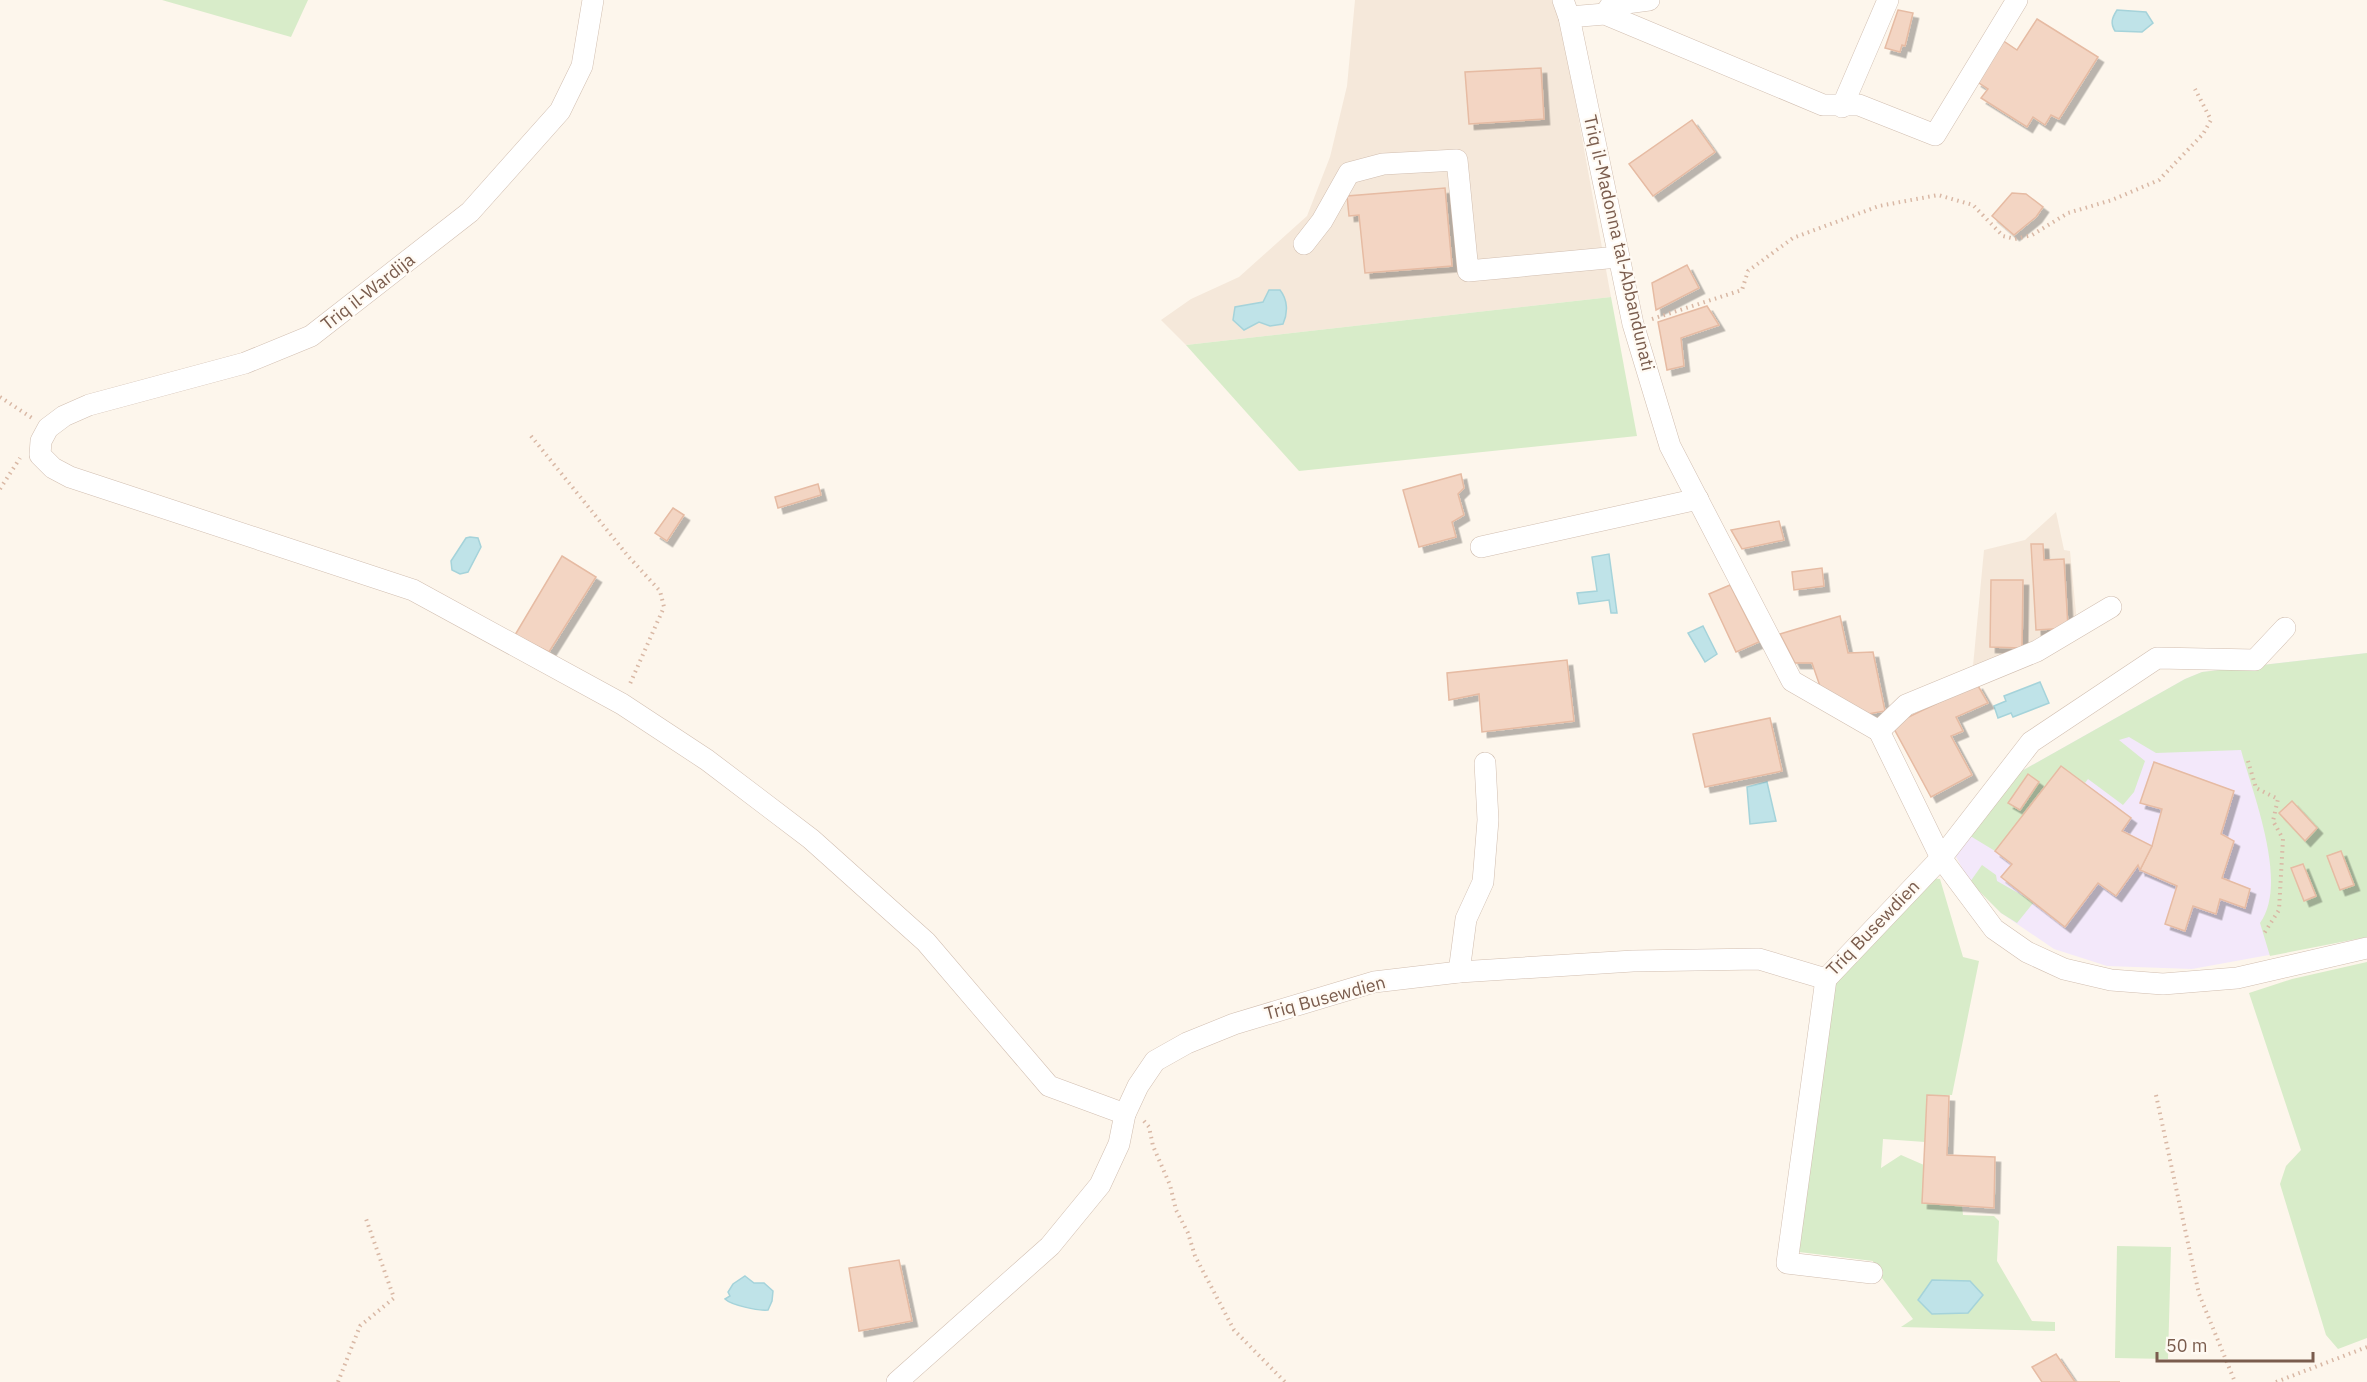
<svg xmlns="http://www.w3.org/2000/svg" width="2367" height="1382" viewBox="0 0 2367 1382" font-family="'IBM Plex Sans',sans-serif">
  <defs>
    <filter id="shadow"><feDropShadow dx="5.5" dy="5.5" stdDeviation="0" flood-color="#0004"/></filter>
  </defs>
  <rect width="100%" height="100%" fill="#fdf6ec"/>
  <g fill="#f5e8da">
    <polygon points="1355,0 1557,0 1611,297 1186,345 1161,320 1191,299 1239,277 1307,216 1330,157 1347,86"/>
    <polygon points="2056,512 2064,550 2070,551 2077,623 2031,649 1973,666 1984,550 2025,540"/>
  </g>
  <polygon fill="#f3e8fa" points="2367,653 2367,937 2192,969 2107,966 2054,949 2001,913 1968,879 1954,853 2020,772 2185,679 2202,672"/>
  <g fill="#d8ecc9">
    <polygon points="162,0 308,0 291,37"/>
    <polygon points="1611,297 1637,436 1299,471 1186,345"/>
    <path d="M2367 653V937L2270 956 2260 923C2289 883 2253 795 2241 750L2156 753 2129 737 2119 740 2145 761 2134 792 2123 805 2088 779 2085 783 2061 766 1995 851 1967 834 2020 772 2185 679 2202 672Z"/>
    <polygon points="1982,865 1996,875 1997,881 2034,902 2017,923 2001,913 1970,882"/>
    <polygon points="1929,878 1940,879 1963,957 1979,961 1952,1095 1927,1095 1925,1142 1883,1139 1881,1168 1901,1155 1924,1165 1922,1203 1962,1206 1963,1215 1994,1216 1999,1221 1997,1261 2032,1321 2055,1322 2055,1331 1901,1327 1913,1319 1882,1278 1873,1277 1873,1261 1799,1252 1829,983"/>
    <polygon points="2367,962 2367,1338 2338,1349 2326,1335 2280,1184 2286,1166 2301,1150 2249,993 2292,979"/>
    <polygon points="2117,1246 2171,1247 2168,1359 2115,1358"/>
  </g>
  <g fill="#bfe3e8" stroke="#a5d3da" stroke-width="1.5">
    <path d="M2117 10 2146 12 2153 23 2142 32 2115 31C2110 23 2112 18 2117 10Z"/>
    <path d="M1269 290H1280C1288 300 1288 313 1283 324L1270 326 1259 322 1244 330 1233 320 1235 307 1263 302Z"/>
    <polygon points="470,537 478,538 481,547 468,572 460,574 452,570 451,561 466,538"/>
    <polygon points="1609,554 1617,613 1611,613 1609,600 1579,604 1577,593 1597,591 1592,557"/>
    <polygon points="1703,626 1717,654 1705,662 1688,633"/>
    <polygon points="2040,682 2049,703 2013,717 2011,713 1998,718 1994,706 2006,701 2004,696"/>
    <polygon points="1767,782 1776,821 1750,824 1747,787"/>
    <path d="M745 1276 754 1283H764L773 1291 772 1301 768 1310C758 1311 731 1305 725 1299L730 1296 728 1292 733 1284Z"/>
    <polygon points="1932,1280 1970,1281 1983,1295 1968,1313 1932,1314 1918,1300"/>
  </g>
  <g fill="#f3d5c3" stroke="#e6bba3" stroke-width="1.5" filter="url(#shadow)">
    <polygon points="1898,10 1913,13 1905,46 1902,45 1900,52 1885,48"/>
    <polygon points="2037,19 2098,57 2059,119 2051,115 2045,125 2033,117 2027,127 1981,98 1988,89 1976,81 2002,40 2017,50"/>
    <polygon points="1541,68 1544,119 1469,124 1465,72"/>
    <polygon points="1692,120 1715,152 1653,196 1629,164"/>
    <polygon points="1445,188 1452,266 1365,273 1359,215 1349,216 1347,196"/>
    <polygon points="2012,193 2026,194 2043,207 2036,217 2014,235 1992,216"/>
    <polygon points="1687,265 1699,288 1656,310 1652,283"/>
    <polygon points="1707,306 1719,325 1681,338 1684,366 1667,370 1658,322"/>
    <polygon points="1461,474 1464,488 1458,494 1464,515 1452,522 1456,537 1419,547 1403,490"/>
    <polygon points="818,484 821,495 778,508 775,497"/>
    <polygon points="673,508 684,515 667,541 655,533"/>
    <polygon points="1779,521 1784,540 1742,549 1731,530"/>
    <polygon points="2031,544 2043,544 2044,560 2064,559 2068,628 2036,630"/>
    <polygon points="562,556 596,577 549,652 515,635"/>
    <polygon points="1822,568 1824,586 1794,590 1792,572"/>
    <polygon points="1991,580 2023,580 2022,648 1990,647"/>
    <polygon points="1730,585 1759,642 1736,652 1709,594"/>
    <polygon points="1840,616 1848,653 1873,652 1885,711 1868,714 1823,695 1812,663 1795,663 1780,634"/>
    <polygon points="1567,660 1574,721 1482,732 1479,694 1449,700 1447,673"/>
    <polygon points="1977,684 1988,703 1956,717 1963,731 1951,736 1972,775 1931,797 1892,725"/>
    <polygon points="1770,718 1782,771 1705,787 1693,734"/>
    <polygon points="2154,762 2234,791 2221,834 2234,841 2222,878 2250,889 2245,908 2220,899 2216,914 2193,906 2185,931 2165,924 2177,886 2140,870 2152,846 2162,809 2140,803"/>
    <polygon points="2061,766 2131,818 2122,831 2152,846 2140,870 2138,865 2116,896 2098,883 2065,927 2001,877 2012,864 1995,851"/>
    <polygon points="2028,774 2039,782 2020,810 2008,803"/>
    <polygon points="2292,801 2317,828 2305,841 2279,813"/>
    <polygon points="2341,851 2354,885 2340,890 2327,856"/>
    <polygon points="2303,864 2316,896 2304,901 2291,868"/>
    <polygon points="1927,1095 1949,1096 1947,1155 1995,1157 1994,1208 1922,1203"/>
    <polygon points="899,1260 912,1321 859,1331 849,1268"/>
    <polygon points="2056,1354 2075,1382 2120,1382 2042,1382 2032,1367"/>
  </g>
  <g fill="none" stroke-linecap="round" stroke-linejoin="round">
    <g stroke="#d1beb0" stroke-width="22">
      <g id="minor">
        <polyline points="593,0 582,66 560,111 470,212 311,336 245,363 89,405 64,416 48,428 41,441 40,455 53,468 70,477 413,590 622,704 707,760 811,839 926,942 1049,1086 1125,1114"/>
        <polyline points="1563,0 1569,17 1633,324 1670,446 1792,681 1879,731"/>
        <polyline points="1605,14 1611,5 1649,0"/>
        <polyline points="1569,17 1605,14 1823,105 1859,105 1935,135 2017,0"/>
        <polyline points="1842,107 1888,0"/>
        <polyline points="1304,244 1322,221 1349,173 1383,164 1457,160 1468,271 1618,257"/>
        <polyline points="1481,547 1698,499"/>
        <polyline points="1879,731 1941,858 1994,929 2027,952 2064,969 2111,980 2163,984 2237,978 2367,948"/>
        <polyline points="1879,731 1906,705 2037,651 2111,607"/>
        <polyline points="1459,972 1466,919 1483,882 1488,820 1485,763"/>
        <polyline points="1826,979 1787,1263 1872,1273"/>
        <polyline points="897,1382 1050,1246 1100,1185 1119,1144 1125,1114 1138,1086 1155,1061 1187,1043 1234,1024 1374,982 1459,972 1633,961 1759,959 1826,979 1941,858 2031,742 2157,658 2255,660 2285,628"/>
      </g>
    </g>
    <g stroke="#d9b8a5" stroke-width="4" stroke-dasharray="1.5 4.5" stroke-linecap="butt">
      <polyline points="1652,319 1742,290 1748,271 1793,238 1879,206 1938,195 1973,205 2003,236 2015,239 2032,235 2068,213 2112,200 2159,180 2203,134 2211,120 2195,89"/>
      <polyline points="0,397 32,418"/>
      <polyline points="531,436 628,556 660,591 664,607 629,686"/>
      <polyline points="0,489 20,458"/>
      <polyline points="2248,761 2256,788 2278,799 2273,821 2283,839 2279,910 2263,935"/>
      <polyline points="2156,1095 2199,1294 2235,1382"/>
      <polyline points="1144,1121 1149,1127 1153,1146 1170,1185 1176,1210 1188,1233 1195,1256 1234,1330 1285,1382"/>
      <polyline points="338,1382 360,1326 394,1298 365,1216"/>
      <polyline points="2276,1382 2367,1347"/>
    </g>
    <use href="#minor" stroke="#fff" stroke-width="21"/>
  </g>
  <g text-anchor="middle" stroke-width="4.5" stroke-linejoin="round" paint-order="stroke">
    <g font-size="18" fill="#7a5c4d" stroke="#fffaf3">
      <text transform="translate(1619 243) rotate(77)" y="6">Triq il-Madonna tal-Abbandunati</text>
      <text transform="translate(368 292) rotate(-38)" y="6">Triq il-Wardija</text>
      <text transform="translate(1873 928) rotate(-46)" y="6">Triq Busewdien</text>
      <text transform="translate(1325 998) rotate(-15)" y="6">Triq Busewdien</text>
    </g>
  </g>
  <path d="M2157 1352v9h156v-9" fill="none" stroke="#7a5c4d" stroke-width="3"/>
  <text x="2166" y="1352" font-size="18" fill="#7a5c4d" stroke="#fffaf3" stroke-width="4.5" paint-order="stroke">50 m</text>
</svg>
